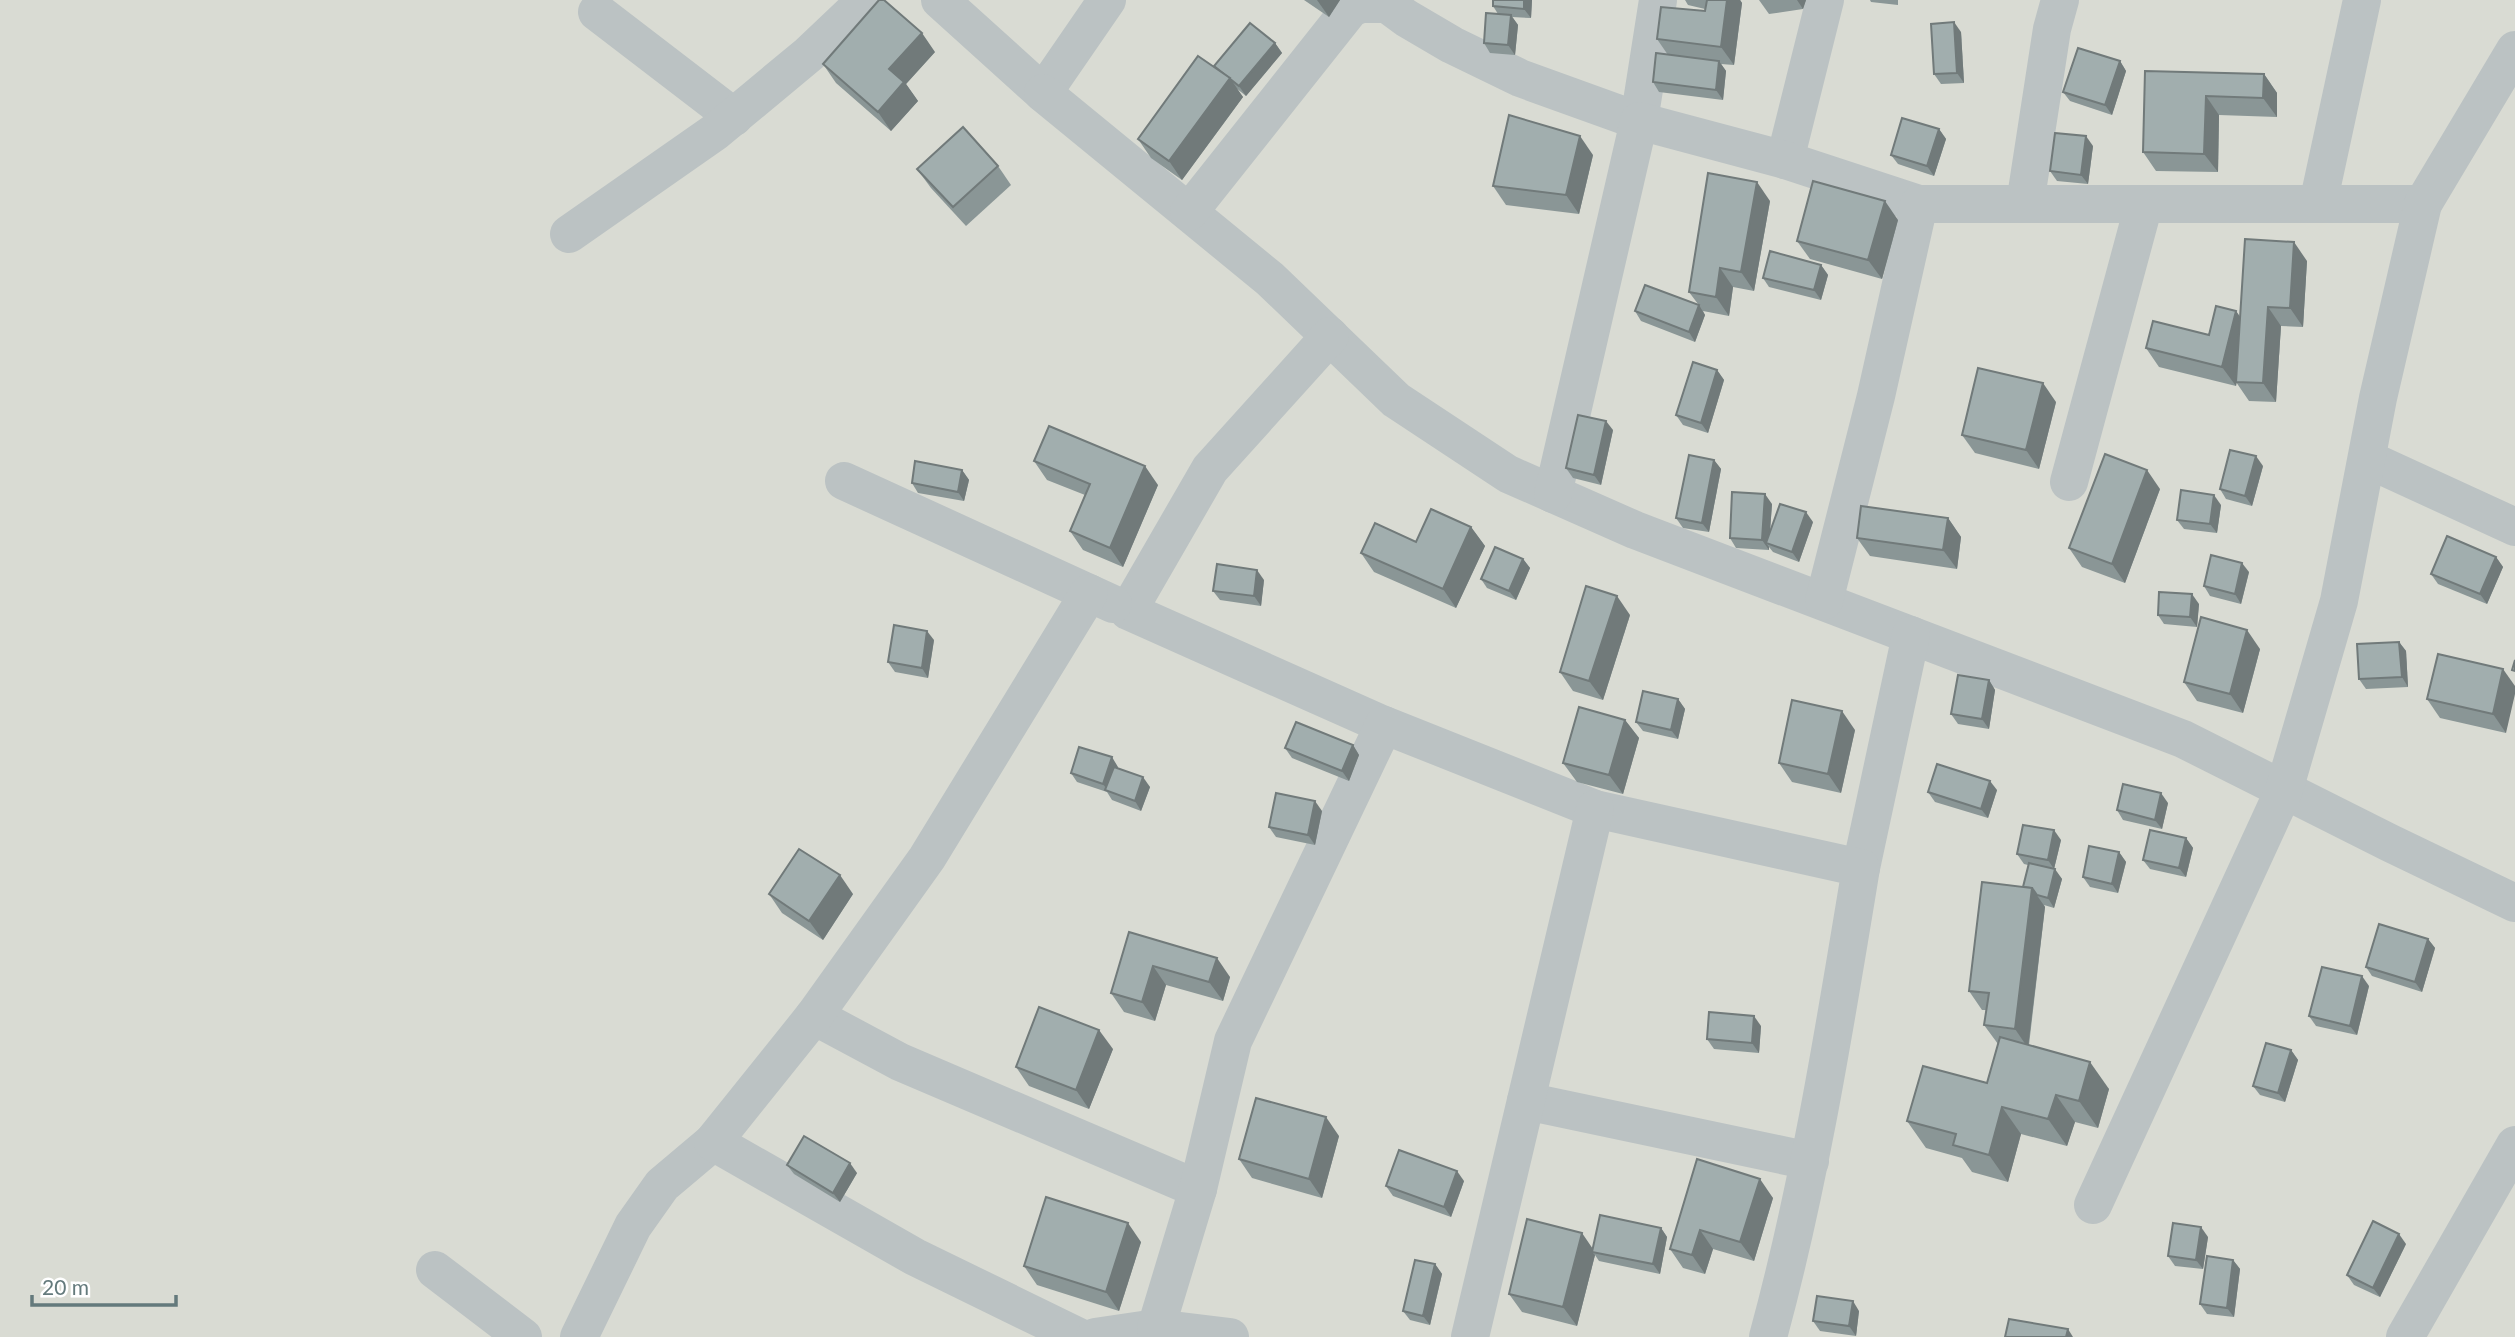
<svg xmlns="http://www.w3.org/2000/svg" width="2515" height="1337" viewBox="0 0 2515 1337" font-family="Lato,sans-serif">
  <rect width="100%" height="100%" fill="#f7f6f4"/>
  <rect fill="#d9dbd3" x="0" y="0" width="2515" height="1337"/>
  <g fill="none" stroke-linecap="round" stroke-linejoin="round">
    <g stroke="#bbc2c3" stroke-width="38">
      <polyline points="940,0 1043,93 1107,0"/>
      <polyline points="597,12 734,117"/>
      <polyline points="1043,93 1270,279 1396,400 1508,474 1635,530 2183,739 2390,843 2515,903"/>
      <polyline points="1785,160 1825,0"/>
      <polyline points="2025,204 2052,29 2060,0"/>
      <polyline points="2318,204 2362,0"/>
      <polyline points="1189,212 1351,8 1361,4 1387,4 1406,18 1452,45 1520,78 1639,121 1658,0"/>
      <polyline points="569,234 715,132 809,54 866,0"/>
      <polyline points="1330,336 1210,469 1128,611 1384,725"/>
      <polyline points="2367,459 2515,527"/>
      <polyline points="844,481 1113,604"/>
      <polyline points="2069,482 2144,204"/>
      <polyline points="1553,494 1639,121 1785,160 1919,204"/>
      <polyline points="1824,601 1876,396 1919,204 2423,204"/>
      <polyline points="1861,868 1911,635"/>
      <polyline points="814,1016 900,1062 1198,1189"/>
      <polyline points="1526,1101 1810,1161"/>
      <polyline points="2093,1205 2284,790 2339,601 2378,398 2423,204 2515,50"/>
      <polyline points="435,1270 523,1337"/>
      <polyline points="579,1337 633,1226 662,1185 713,1142"/>
      <polyline points="1079,1337 915,1257 713,1142 814,1016 927,858 1089,593"/>
      <polyline points="1095,1337 1156,1328"/>
      <path d="M1230 1337 1156 1328 1198 1189 1233 1041 1384 725 1595 809 1861 868C1835 1025 1810 1183 1768 1337"/>
      <polyline points="1470,1337 1595,809"/>
      <polyline points="2405,1337 2515,1145"/>
    </g>
  </g>
  <g fill="#8a9696">
    <polygon points="1304,0 1340,0 1329,17"/>
    <polygon points="1532,0 1531,18 1512,17 1518,25 1515,55 1490,53 1484,43 1498,14 1493,6"/>
    <polygon points="1685,0 1740,0 1742,3 1734,65 1721,64 1726,71 1723,100 1659,92 1653,82 1668,55 1657,39 1705,11 1705,9 1688,5"/>
    <polygon points="1759,0 1806,0 1803,9 1769,14"/>
    <polygon points="1870,0 1898,0 1898,5 1871,2"/>
    <polygon points="1961,32 1964,83 1941,84 1934,74"/>
    <polygon points="1275,43 1282,53 1246,96 1236,88 1243,97 1182,180 1151,158 1138,139 1217,69 1214,66"/>
    <polygon points="935,52 906,84 918,101 891,131 836,83 823,64"/>
    <polygon points="2120,61 2126,71 2112,115 2070,101 2063,92"/>
    <polygon points="2145,71 2264,74 2277,93 2277,117 2219,115 2218,172 2156,171 2143,152"/>
    <polygon points="1939,129 1946,139 1934,176 1898,164 1891,155"/>
    <polygon points="2093,146 2088,184 2057,181 2050,171"/>
    <polygon points="1593,155 1579,214 1506,205 1493,186"/>
    <polygon points="998,166 1011,185 966,226 931,188 917,169"/>
    <polygon points="1770,201 1754,291 1733,287 1729,316 1703,311 1705,315 1695,342 1641,321 1635,311 1698,304 1689,292"/>
    <polygon points="1898,220 1882,279 1810,259 1797,241"/>
    <polygon points="2307,261 2303,327 2281,326 2276,402 2249,401 2236,382 2236,386 2159,367 2146,348 2209,335 2236,311 2240,317"/>
    <polygon points="1821,265 1828,275 1821,300 1769,287 1763,278"/>
    <polygon points="1717,370 1724,380 1708,433 1683,425 1676,415"/>
    <polygon points="2056,402 2039,469 1975,453 1962,435"/>
    <polygon points="1613,430 1601,485 1573,478 1566,468"/>
    <polygon points="1714,460 1721,469 1709,532 1683,528 1676,518"/>
    <polygon points="1034,461 1158,485 1123,567 1083,550 1070,531 1085,495 1047,480"/>
    <polygon points="2263,466 2252,506 2226,499 2220,489"/>
    <polygon points="962,470 969,480 964,501 918,493 912,483"/>
    <polygon points="2160,489 2125,583 2082,567 2069,548"/>
    <polygon points="1772,504 1770,532 1813,522 1799,562 1773,552 1769,547 1769,550 1736,548 1730,538"/>
    <polygon points="2221,505 2217,533 2184,529 2177,520"/>
    <polygon points="1948,518 1961,537 1957,569 1870,556 1857,538"/>
    <polygon points="1471,527 1485,546 1456,608 1374,572 1361,553 1416,542"/>
    <polygon points="2496,557 2503,567 2487,604 2438,584 2431,574"/>
    <polygon points="1523,559 1530,568 1516,600 1487,588 1481,579"/>
    <polygon points="2249,572 2241,604 2210,596 2204,586"/>
    <polygon points="1264,580 1261,606 1220,600 1213,591"/>
    <polygon points="2199,604 2197,627 2164,624 2158,615"/>
    <polygon points="1630,615 1603,700 1573,691 1560,672"/>
    <polygon points="934,640 928,678 895,672 888,662"/>
    <polygon points="2399,642 2406,651 2408,687 2366,689 2359,679"/>
    <polygon points="2260,649 2243,713 2197,701 2184,682"/>
    <polygon points="2503,669 2506,733 2440,718 2427,699"/>
    <polygon points="1989,680 1995,690 1989,729 1958,724 1951,714"/>
    <polygon points="1678,699 1685,709 1678,739 1643,731 1636,722"/>
    <polygon points="1625,720 1639,738 1623,794 1577,782 1563,763"/>
    <polygon points="1855,730 1841,793 1792,782 1779,763"/>
    <polygon points="1353,745 1359,755 1349,781 1292,758 1285,748"/>
    <polygon points="1118,767 1118,768 1150,787 1141,811 1112,800 1107,792 1077,782 1071,773"/>
    <polygon points="1997,790 1988,818 1935,802 1928,792"/>
    <polygon points="2168,803 2162,829 2123,820 2117,810"/>
    <polygon points="1322,811 1315,845 1276,837 1269,827"/>
    <polygon points="2186,838 2193,848 2186,877 2150,869 2143,860"/>
    <polygon points="2061,840 2054,869 2062,879 2054,908 2044,905 2045,907 2029,1045 2109,1089 2098,1128 2075,1122 2067,1146 2021,1134 2008,1182 1972,1172 1962,1158 1926,1148 1907,1121 1987,1083 1998,1044 1984,1025 1986,1010 1982,1010 1969,991 2023,887 2028,865 2024,864 2017,854"/>
    <polygon points="2119,852 2126,862 2118,893 2090,887 2083,877"/>
    <polygon points="769,894 853,894 823,940 782,913"/>
    <polygon points="1129,932 1230,977 1223,1001 1166,985 1155,1021 1124,1012 1111,993"/>
    <polygon points="2428,939 2435,948 2422,992 2372,976 2366,967"/>
    <polygon points="2369,986 2357,1035 2316,1026 2309,1016"/>
    <polygon points="1761,1026 1759,1053 1714,1049 1707,1039"/>
    <polygon points="1113,1049 1089,1109 1029,1086 1016,1067"/>
    <polygon points="2291,1050 2298,1060 2285,1102 2260,1095 2253,1086"/>
    <polygon points="1339,1136 1322,1198 1252,1178 1239,1159"/>
    <polygon points="1697,1159 1773,1198 1754,1261 1713,1249 1705,1274 1683,1268 1670,1249"/>
    <polygon points="787,1165 857,1173 840,1202 794,1174"/>
    <polygon points="1464,1181 1451,1217 1393,1196 1386,1186"/>
    <polygon points="1661,1228 1667,1237 1660,1274 1599,1261 1595,1255 1577,1326 1522,1312 1509,1294 1593,1248"/>
    <polygon points="2208,1237 2203,1269 2175,1266 2168,1256"/>
    <polygon points="1141,1242 1119,1311 1037,1285 1024,1266"/>
    <polygon points="2406,1244 2380,1297 2354,1285 2347,1275"/>
    <polygon points="2233,1260 2240,1269 2234,1317 2207,1314 2200,1304"/>
    <polygon points="1435,1264 1442,1274 1430,1325 1410,1320 1403,1311"/>
    <polygon points="1859,1311 1856,1336 1820,1331 1813,1321"/>
  </g>
  <g fill="#717a7a">
    <polygon points="1317,0 1340,0 1329,17"/>
    <polygon points="1524,0 1532,0 1531,18 1524,9"/>
    <polygon points="1727,0 1740,0 1742,3 1734,65 1721,47"/>
    <polygon points="1797,0 1806,0 1803,9"/>
    <polygon points="1511,15 1518,25 1515,55 1508,45"/>
    <polygon points="1954,22 1961,32 1964,83 1957,73"/>
    <polygon points="922,33 935,52 906,84 918,101 891,131 878,112 889,69"/>
    <polygon points="1275,43 1282,53 1246,96 1239,86"/>
    <polygon points="1719,61 1726,71 1723,100 1716,90"/>
    <polygon points="2120,61 2126,71 2112,115 2105,105"/>
    <polygon points="2264,74 2277,93 2277,117 2263,98"/>
    <polygon points="1230,78 1243,97 1182,180 1169,161"/>
    <polygon points="2206,96 2219,115 2218,172 2204,154"/>
    <polygon points="1939,129 1946,139 1934,176 1927,166"/>
    <polygon points="1580,136 1593,155 1579,214 1566,195"/>
    <polygon points="2086,136 2093,146 2088,184 2081,175"/>
    <polygon points="1757,182 1770,201 1754,291 1741,272"/>
    <polygon points="1885,201 1898,220 1882,279 1868,260"/>
    <polygon points="2294,242 2307,261 2303,327 2290,308"/>
    <polygon points="1821,265 1828,275 1821,300 1814,290"/>
    <polygon points="1720,268 1733,287 1729,316 1716,297"/>
    <polygon points="1699,305 1705,315 1695,342 1689,332"/>
    <polygon points="2268,307 2281,326 2276,402 2263,383"/>
    <polygon points="2236,311 2249,330 2236,386 2222,367"/>
    <polygon points="1717,370 1724,380 1708,433 1701,423"/>
    <polygon points="2043,383 2056,402 2039,469 2026,450"/>
    <polygon points="1606,421 1613,430 1601,485 1594,475"/>
    <polygon points="2256,456 2263,466 2252,506 2245,496"/>
    <polygon points="1714,460 1721,469 1709,532 1702,523"/>
    <polygon points="1145,466 1158,485 1123,567 1110,548"/>
    <polygon points="962,470 969,480 964,501 958,492"/>
    <polygon points="2147,470 2160,489 2125,583 2112,564"/>
    <polygon points="1765,494 1772,504 1769,544 1766,543 1769,547 1769,550 1762,540"/>
    <polygon points="2214,495 2221,505 2217,533 2210,524"/>
    <polygon points="1806,512 1813,522 1799,562 1792,552"/>
    <polygon points="1948,518 1961,537 1957,569 1943,550"/>
    <polygon points="1471,527 1485,546 1456,608 1443,589"/>
    <polygon points="2496,557 2503,567 2487,604 2480,594"/>
    <polygon points="1523,559 1530,568 1516,600 1509,591"/>
    <polygon points="2242,563 2249,572 2241,604 2235,594"/>
    <polygon points="1257,570 1264,580 1261,606 1254,596"/>
    <polygon points="2192,594 2199,604 2197,627 2190,617"/>
    <polygon points="1617,596 1630,615 1603,700 1589,681"/>
    <polygon points="2247,630 2260,649 2243,713 2230,694"/>
    <polygon points="927,631 934,640 928,678 922,668"/>
    <polygon points="2399,642 2406,651 2408,687 2402,677"/>
    <polygon points="2503,669 2515,686 2515,694 2506,733 2493,714"/>
    <polygon points="1989,680 1995,690 1989,729 1982,719"/>
    <polygon points="1678,699 1685,709 1678,739 1671,730"/>
    <polygon points="1842,711 1855,730 1841,793 1828,774"/>
    <polygon points="1625,720 1639,738 1623,794 1609,775"/>
    <polygon points="1353,745 1359,755 1349,781 1342,771"/>
    <polygon points="1112,757 1118,767 1110,792 1108,791 1103,784"/>
    <polygon points="1143,777 1150,787 1141,811 1135,801"/>
    <polygon points="1990,781 1997,790 1988,818 1981,809"/>
    <polygon points="2161,793 2168,803 2162,829 2155,820"/>
    <polygon points="1315,801 1322,811 1315,845 1308,835"/>
    <polygon points="2054,830 2061,840 2054,869 2048,860"/>
    <polygon points="2186,838 2193,848 2186,877 2179,868"/>
    <polygon points="2119,852 2126,862 2118,893 2112,884"/>
    <polygon points="2055,869 2062,879 2054,908 2048,898"/>
    <polygon points="840,875 853,894 823,940 809,921"/>
    <polygon points="2032,888 2045,907 2028,1048 2015,1029"/>
    <polygon points="2428,939 2435,948 2422,992 2415,982"/>
    <polygon points="1217,958 1230,977 1223,1001 1209,982"/>
    <polygon points="1153,966 1166,985 1155,1021 1142,1002"/>
    <polygon points="2362,976 2369,986 2357,1035 2350,1026"/>
    <polygon points="1754,1016 1761,1026 1759,1053 1752,1043"/>
    <polygon points="1099,1030 1113,1049 1089,1109 1076,1090"/>
    <polygon points="2291,1050 2298,1060 2285,1102 2278,1093"/>
    <polygon points="2090,1062 2109,1089 2098,1128 2079,1101"/>
    <polygon points="2056,1095 2075,1122 2067,1146 2048,1119"/>
    <polygon points="2002,1107 2021,1134 2008,1182 1989,1155"/>
    <polygon points="1326,1117 1339,1136 1322,1198 1309,1179"/>
    <polygon points="850,1163 857,1173 840,1202 833,1193"/>
    <polygon points="1457,1171 1464,1181 1451,1217 1444,1207"/>
    <polygon points="1760,1179 1773,1198 1754,1261 1740,1242"/>
    <polygon points="1128,1223 1141,1242 1119,1311 1106,1292"/>
    <polygon points="2201,1227 2208,1237 2203,1269 2196,1260"/>
    <polygon points="1661,1228 1667,1237 1660,1274 1653,1264"/>
    <polygon points="1700,1230 1713,1249 1705,1274 1692,1255"/>
    <polygon points="1582,1233 1595,1252 1592,1252 1595,1255 1577,1326 1563,1307"/>
    <polygon points="2399,1234 2406,1244 2380,1297 2373,1288"/>
    <polygon points="2233,1260 2240,1269 2234,1317 2227,1308"/>
    <polygon points="1435,1264 1442,1274 1430,1325 1423,1316"/>
    <polygon points="1853,1301 1859,1311 1856,1336 1849,1326"/>
    <polygon points="2068,1329 2073,1337 2066,1337"/>
  </g>
  <g fill="#a1aeae" stroke="#717a7a" stroke-width="2">
    <polygon points="879,0 884,0 922,33 889,69 904,82 878,112 823,64"/>
    <polygon points="1493,0 1524,0 1524,9 1493,6"/>
    <polygon points="1707,0 1727,0 1721,47 1657,39 1661,7 1705,11"/>
    <polygon points="1486,13 1511,15 1508,45 1484,43"/>
    <polygon points="1954,22 1957,73 1934,74 1931,24"/>
    <polygon points="1250,23 1275,43 1239,86 1214,66"/>
    <polygon points="2078,48 2120,61 2105,105 2063,92"/>
    <polygon points="1656,53 1719,61 1716,90 1653,82"/>
    <polygon points="1198,56 1230,78 1169,161 1138,139"/>
    <polygon points="2145,71 2264,74 2263,98 2206,96 2204,154 2143,152"/>
    <polygon points="1509,115 1580,136 1566,195 1493,186"/>
    <polygon points="1902,118 1939,129 1927,166 1891,155"/>
    <polygon points="963,127 998,166 953,207 917,169"/>
    <polygon points="2055,133 2086,136 2081,175 2050,171"/>
    <polygon points="1708,173 1757,182 1741,272 1720,268 1716,297 1689,292"/>
    <polygon points="1813,181 1885,201 1868,260 1797,241"/>
    <polygon points="2245,239 2294,242 2290,308 2268,307 2263,383 2236,382"/>
    <polygon points="1770,251 1821,265 1814,290 1763,278"/>
    <polygon points="1645,285 1699,305 1689,332 1635,311"/>
    <polygon points="2216,306 2236,311 2222,367 2146,348 2153,321 2209,335"/>
    <polygon points="1693,362 1717,370 1701,423 1676,415"/>
    <polygon points="1978,368 2043,383 2026,450 1962,435"/>
    <polygon points="1578,415 1606,421 1594,475 1566,468"/>
    <polygon points="1049,426 1145,466 1110,548 1070,531 1090,484 1034,461"/>
    <polygon points="2230,450 2256,456 2245,496 2220,489"/>
    <polygon points="2105,454 2147,470 2112,564 2069,548"/>
    <polygon points="1689,455 1714,460 1702,523 1676,518"/>
    <polygon points="915,461 962,470 958,492 912,483"/>
    <polygon points="2181,490 2214,495 2210,524 2177,520"/>
    <polygon points="1732,492 1765,494 1762,540 1730,538"/>
    <polygon points="1780,504 1806,512 1792,552 1766,543"/>
    <polygon points="1861,506 1948,518 1943,550 1857,538"/>
    <polygon points="1431,509 1471,527 1443,589 1361,553 1375,523 1416,542"/>
    <polygon points="2447,536 2496,557 2480,594 2431,574"/>
    <polygon points="1495,547 1523,559 1509,591 1481,579"/>
    <polygon points="2211,555 2242,563 2235,594 2204,586"/>
    <polygon points="1217,564 1257,570 1254,596 1213,591"/>
    <polygon points="1586,586 1617,596 1589,681 1560,672"/>
    <polygon points="2159,592 2192,594 2190,617 2158,615"/>
    <polygon points="2201,617 2247,630 2230,694 2184,682"/>
    <polygon points="894,625 927,631 922,668 888,662"/>
    <polygon points="2399,642 2402,677 2359,679 2357,644"/>
    <polygon points="2438,654 2503,669 2493,714 2427,699"/>
    <polygon points="2515,660 2515,671 2512,670"/>
    <polygon points="1958,675 1989,680 1982,719 1951,714"/>
    <polygon points="1643,691 1678,699 1671,730 1636,722"/>
    <polygon points="1792,700 1842,711 1828,774 1779,763"/>
    <polygon points="1579,707 1625,720 1609,775 1563,763"/>
    <polygon points="1296,722 1353,745 1342,771 1285,748"/>
    <polygon points="1079,747 1112,757 1103,784 1071,773"/>
    <polygon points="1937,764 1990,781 1981,809 1928,792"/>
    <polygon points="1114,767 1143,777 1135,801 1105,790"/>
    <polygon points="2123,784 2161,793 2155,820 2117,810"/>
    <polygon points="1276,793 1315,801 1308,835 1269,827"/>
    <polygon points="2023,825 2054,830 2048,860 2017,854"/>
    <polygon points="2150,830 2186,838 2179,868 2143,860"/>
    <polygon points="2089,846 2119,852 2112,884 2083,877"/>
    <polygon points="799,849 840,875 809,921 769,894"/>
    <polygon points="2029,863 2055,869 2048,898 2037,895 2032,888 2023,887"/>
    <polygon points="1982,882 2032,888 2015,1029 1984,1025 1989,993 1969,991"/>
    <polygon points="2379,924 2428,939 2415,982 2366,967"/>
    <polygon points="1129,932 1217,958 1209,982 1153,966 1142,1002 1111,993"/>
    <polygon points="2322,967 2362,976 2350,1026 2309,1016"/>
    <polygon points="1039,1007 1099,1030 1076,1090 1016,1067"/>
    <polygon points="1709,1012 1754,1016 1752,1043 1707,1039"/>
    <polygon points="2000,1037 2090,1062 2079,1101 2056,1095 2048,1119 2002,1107 1989,1155 1953,1145 1956,1134 1907,1121 1923,1066 1987,1083"/>
    <polygon points="2266,1043 2291,1050 2278,1093 2253,1086"/>
    <polygon points="1256,1098 1326,1117 1309,1179 1239,1159"/>
    <polygon points="804,1136 850,1163 833,1193 787,1165"/>
    <polygon points="1399,1150 1457,1171 1444,1207 1386,1186"/>
    <polygon points="1697,1159 1760,1179 1740,1242 1700,1230 1692,1255 1670,1249"/>
    <polygon points="1046,1197 1128,1223 1106,1292 1024,1266"/>
    <polygon points="1600,1215 1661,1228 1653,1264 1592,1252"/>
    <polygon points="1527,1219 1582,1233 1563,1307 1509,1294"/>
    <polygon points="2373,1221 2399,1234 2373,1288 2347,1275"/>
    <polygon points="2173,1223 2201,1227 2196,1260 2168,1256"/>
    <polygon points="2207,1256 2233,1260 2227,1308 2200,1304"/>
    <polygon points="1415,1260 1435,1264 1423,1316 1403,1311"/>
    <polygon points="1817,1296 1853,1301 1849,1326 1813,1321"/>
    <polygon points="2009,1319 2068,1329 2066,1337 2005,1337"/>
  </g>
  <path d="M32 1295v10h144v-10" fill="none" stroke="#647a7c" stroke-width="3.5"/>
  <text x="42" y="1295" font-size="21" fill="#647a7c" stroke="#ffffff" stroke-width="5" paint-order="stroke">20 m</text>
</svg>
